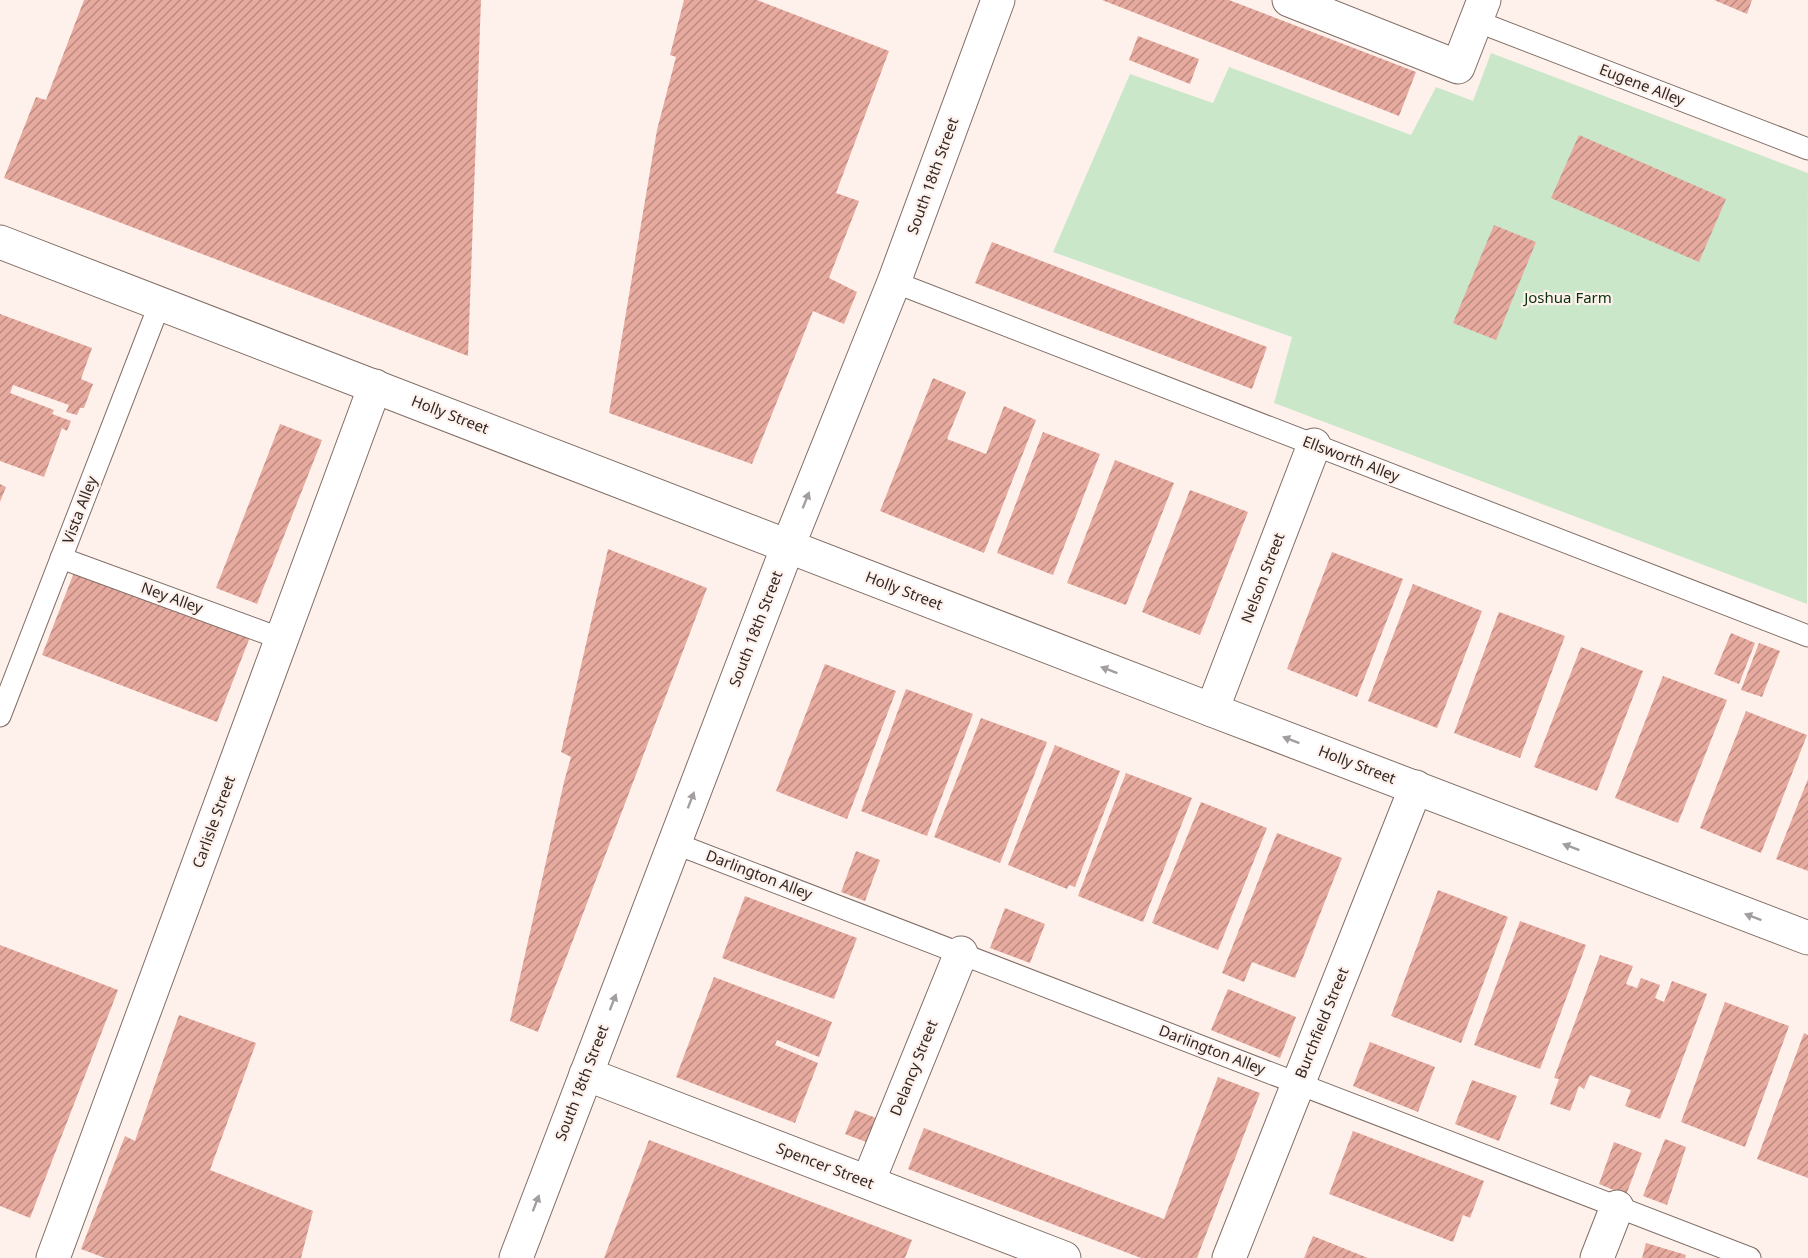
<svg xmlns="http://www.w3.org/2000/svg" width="1808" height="1258" viewBox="0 0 1808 1258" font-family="'Noto Sans',sans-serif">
  <defs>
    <pattern id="building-hatch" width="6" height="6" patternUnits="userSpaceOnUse" patternTransform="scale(1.5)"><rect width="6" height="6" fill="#e7aa9f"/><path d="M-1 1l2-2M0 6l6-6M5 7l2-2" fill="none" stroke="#bc8a81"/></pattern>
  </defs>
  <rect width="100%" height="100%" fill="#fef1ec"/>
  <polygon fill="#cbe7ca" points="1491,53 1808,173 1807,604 1274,403 1292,337 1053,252 1130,74 1213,103 1229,67 1411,135 1436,87 1473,101"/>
  <g fill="url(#building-hatch)">
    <polygon points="84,0 481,0 468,356 4,178 36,97 46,100"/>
    <polygon points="684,0 757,0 889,51 836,193 859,201 829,278 857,292 844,324 813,311 752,464 609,413 657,130 676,57 670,55"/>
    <polygon points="1102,0 1229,0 1416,72 1399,116"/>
    <polygon points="1714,0 1752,0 1747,14"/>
    <polygon points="1138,36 1199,59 1190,84 1129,60"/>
    <polygon points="1579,135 1726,199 1699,262 1551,198"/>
    <polygon points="1494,225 1536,242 1496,340 1453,323"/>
    <polygon points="992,242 1267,347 1252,389 975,283"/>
    <polygon points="0,314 92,348 81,379 93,384 84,408 80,408 77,415 66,412 69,405 13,385 10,393 54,410 52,414 71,421 67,431 62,428 44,477 0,461"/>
    <polygon points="933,378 966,392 947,439 986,454 1004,406 1036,420 984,553 880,511"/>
    <polygon points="280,424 322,440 257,604 216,588"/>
    <polygon points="1043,432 1100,454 1053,575 997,553"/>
    <polygon points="1115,460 1174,483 1126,605 1067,583"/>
    <polygon points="0,484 6,487 0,502"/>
    <polygon points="1190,490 1248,512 1200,635 1142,612"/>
    <polygon points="608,549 707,588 538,1032 510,1021 564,782 571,757 561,752"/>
    <polygon points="1332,552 1403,579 1357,697 1287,669"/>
    <polygon points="75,570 250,637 217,722 42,655"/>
    <polygon points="1413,584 1482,611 1437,728 1368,701"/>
    <polygon points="1499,612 1565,636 1520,758 1454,733"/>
    <polygon points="1731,633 1755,643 1739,684 1714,674"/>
    <polygon points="1759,643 1780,651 1762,697 1741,690"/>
    <polygon points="1581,647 1643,671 1597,791 1534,767"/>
    <polygon points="825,664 896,691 847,819 776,791"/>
    <polygon points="1663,676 1727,700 1678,823 1615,798"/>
    <polygon points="906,689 973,714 927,836 861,811"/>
    <polygon points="1746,711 1807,735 1761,853 1700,828"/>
    <polygon points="981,718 1047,742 1000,863 934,837"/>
    <polygon points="1055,745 1120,771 1075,887 1069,885 1067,889 1008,865"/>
    <polygon points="1126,773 1192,798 1143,922 1078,896"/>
    <polygon points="1808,779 1808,871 1776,859"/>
    <polygon points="1201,802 1267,828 1218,950 1152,923"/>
    <polygon points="1277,833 1342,858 1295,978 1252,962 1244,982 1222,973"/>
    <polygon points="856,851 880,860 865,901 841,892"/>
    <polygon points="1438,890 1508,917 1461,1043 1391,1016"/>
    <polygon points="745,896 857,938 834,999 722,958"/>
    <polygon points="1005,908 1045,924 1030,963 990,948"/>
    <polygon points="1520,921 1586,945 1540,1069 1474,1045"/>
    <polygon points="0,945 118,990 30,1218 0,1206"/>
    <polygon points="1600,955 1633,966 1626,984 1637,988 1641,978 1660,985 1655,998 1664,1002 1672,981 1707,994 1660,1119 1625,1106 1631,1090 1590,1075 1584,1089 1579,1086 1570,1111 1550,1104 1559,1079 1554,1078"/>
    <polygon points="714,977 832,1022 819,1057 777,1040 775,1045 818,1063 795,1123 676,1077"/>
    <polygon points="1228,989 1296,1017 1280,1058 1211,1030"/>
    <polygon points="1725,1002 1789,1026 1745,1147 1681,1122"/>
    <polygon points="179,1015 256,1043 210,1170 313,1211 301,1258 105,1258 81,1249 125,1136 135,1141"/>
    <polygon points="1804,1033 1808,1035 1808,1178 1757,1159"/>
    <polygon points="1370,1042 1435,1067 1418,1112 1353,1086"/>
    <polygon points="1218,1077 1260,1093 1197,1258 1141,1258 908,1169 924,1128 1164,1219"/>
    <polygon points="1472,1080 1517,1096 1499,1141 1455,1124"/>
    <polygon points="855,1110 876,1118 866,1142 845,1134"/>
    <polygon points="1353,1131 1484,1181 1470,1218 1463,1215 1453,1242 1329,1194"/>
    <polygon points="1665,1139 1686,1147 1667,1205 1643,1196"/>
    <polygon points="649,1140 912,1240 905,1258 604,1258"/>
    <polygon points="1614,1142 1642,1153 1626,1195 1599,1184"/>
    <polygon points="1313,1236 1368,1258 1304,1258"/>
    <polygon points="1646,1243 1686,1255 1685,1258 1642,1258"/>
  </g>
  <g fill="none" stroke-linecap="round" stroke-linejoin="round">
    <g stroke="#816e66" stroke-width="23">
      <g id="lane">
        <polyline points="1476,21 1808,149"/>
        <polyline points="894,282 1808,636"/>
        <polyline points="61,558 282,639"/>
        <polyline points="0,716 160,303"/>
        <polyline points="674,843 1750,1258"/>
      </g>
    </g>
    <g stroke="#816e66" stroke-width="35">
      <g id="street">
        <polyline points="1289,0 1458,67 1484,0"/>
        <polyline points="0,242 1212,710 1808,938"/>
        <polyline points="1212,710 1314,445"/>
        <polyline points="586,1074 1064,1258"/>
        <polyline points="868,1182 961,953"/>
        <polyline points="53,1258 375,386"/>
        <polyline points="516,1258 788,546 894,282 998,0"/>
        <polyline points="1229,1258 1416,787"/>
        <polyline points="1597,1258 1617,1207"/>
      </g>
    </g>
    <use href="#lane" stroke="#fff" stroke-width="21"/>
    <use href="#street" stroke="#fff" stroke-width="33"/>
  </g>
  <defs><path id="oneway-solid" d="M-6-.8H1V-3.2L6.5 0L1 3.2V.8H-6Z" transform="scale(1.5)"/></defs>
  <g fill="#a29e9d">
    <use href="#oneway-solid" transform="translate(806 500) rotate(-68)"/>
    <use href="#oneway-solid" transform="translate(1109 670) rotate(-159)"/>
    <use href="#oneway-solid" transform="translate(1291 740) rotate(-159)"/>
    <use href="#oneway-solid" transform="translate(691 800) rotate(-69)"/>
    <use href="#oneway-solid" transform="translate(1571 847) rotate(-159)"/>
    <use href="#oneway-solid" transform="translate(1753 917) rotate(-159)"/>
    <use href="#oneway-solid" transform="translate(613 1002) rotate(-69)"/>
    <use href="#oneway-solid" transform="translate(536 1203) rotate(-69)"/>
  </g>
  <g text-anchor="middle" stroke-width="4.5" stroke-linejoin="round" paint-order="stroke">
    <g font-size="15" fill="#312825" stroke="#fef1ec">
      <text transform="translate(1642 85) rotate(21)" y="5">Eugene Alley</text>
      <text transform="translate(933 176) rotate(-70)" y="5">South 18th Street</text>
      <text transform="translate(450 415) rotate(21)" y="5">Holly Street</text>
      <text transform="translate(1351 459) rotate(21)" y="5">Ellsworth Alley</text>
      <text transform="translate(80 510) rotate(-69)" y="5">Vista Alley</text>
      <text transform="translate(1263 578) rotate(-69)" y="5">Nelson Street</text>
      <text transform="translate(904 591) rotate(21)" y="5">Holly Street</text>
      <text transform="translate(172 598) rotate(20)" y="5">Ney Alley</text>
      <text transform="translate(756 629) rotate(-69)" y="5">South 18th Street</text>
      <text transform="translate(1357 765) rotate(21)" y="5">Holly Street</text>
      <text transform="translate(214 822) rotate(-70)" y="5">Carlisle Street</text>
      <text transform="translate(759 875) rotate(21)" y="5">Darlington Alley</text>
      <text transform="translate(1322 1023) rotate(-68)" y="5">Burchfield Street</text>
      <text transform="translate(1212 1050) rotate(21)" y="5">Darlington Alley</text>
      <text transform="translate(914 1068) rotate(-68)" y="5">Delancy Street</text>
      <text transform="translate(582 1083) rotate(-69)" y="5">South 18th Street</text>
      <text transform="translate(825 1166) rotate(21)" y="5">Spencer Street</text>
    </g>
    <g font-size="15" fill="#07340b" stroke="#fef1ec">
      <text x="1568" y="303">Joshua Farm</text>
    </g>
  </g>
</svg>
